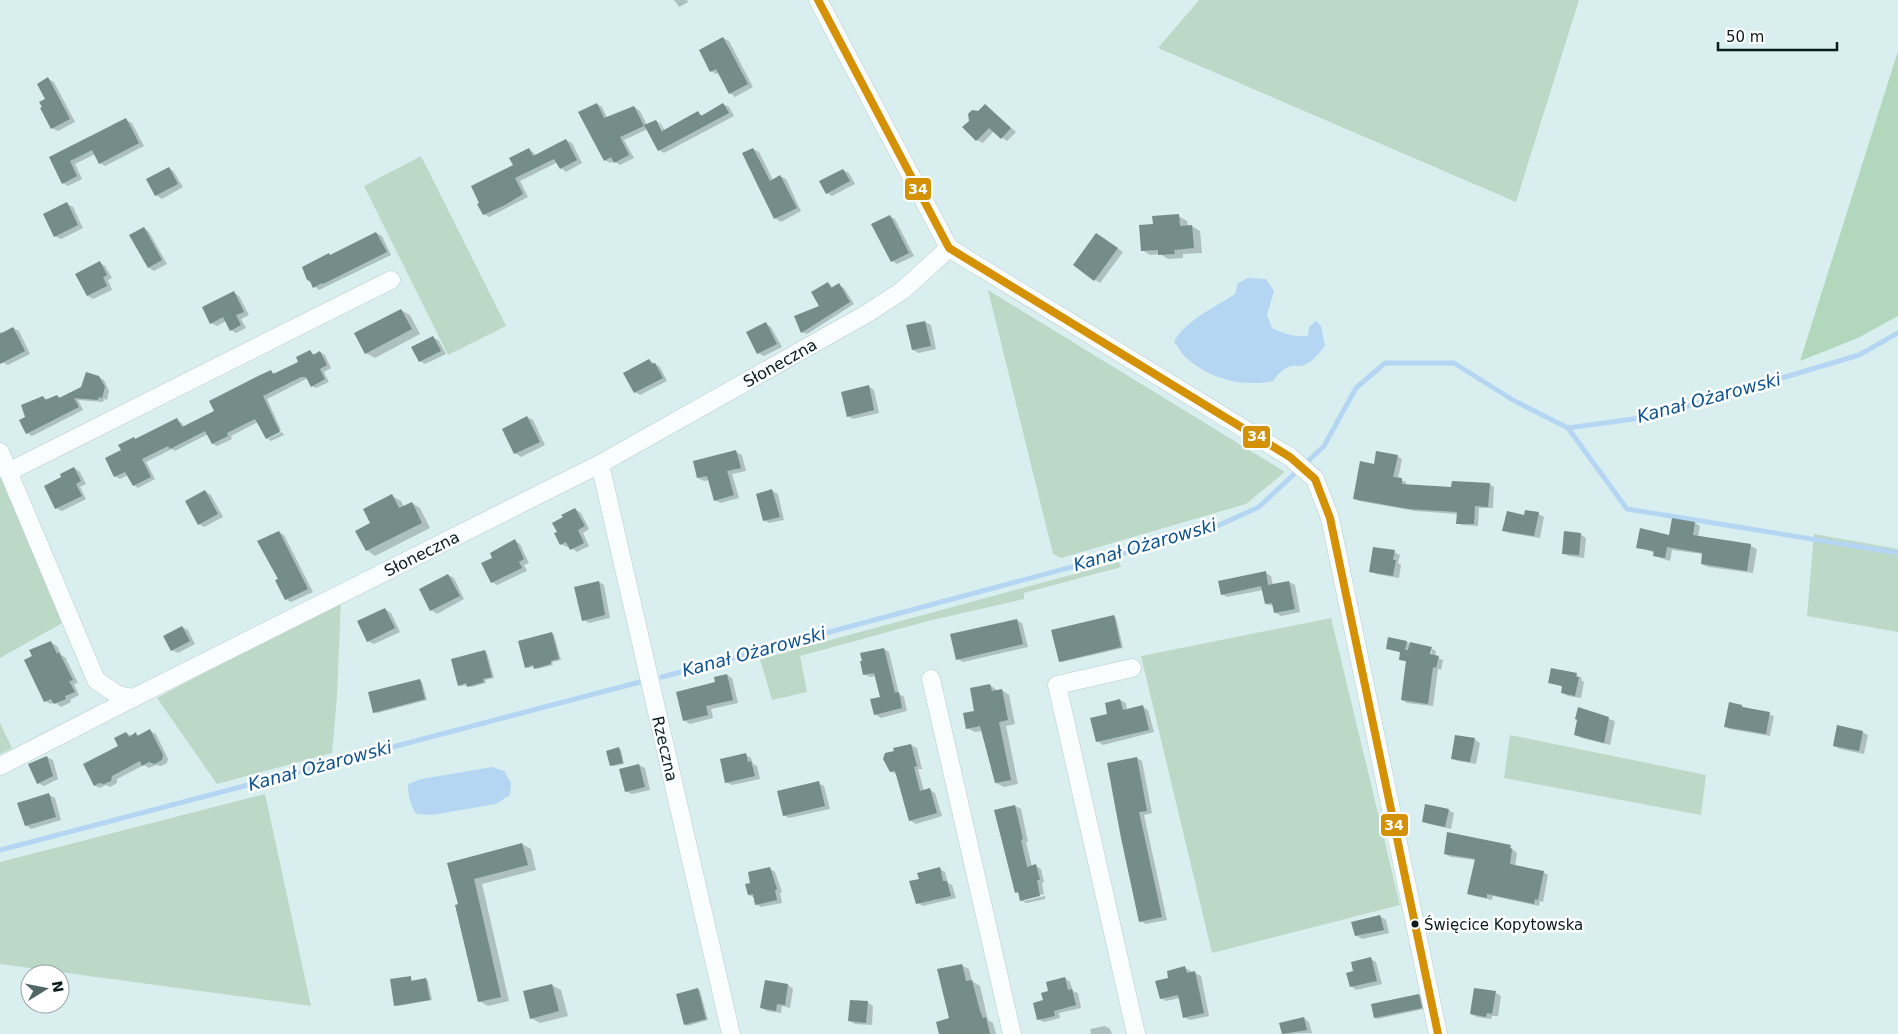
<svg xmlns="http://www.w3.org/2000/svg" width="1898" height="1034" viewBox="0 0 1898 1034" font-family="'DejaVu Sans',sans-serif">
  <rect width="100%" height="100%" fill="#d9efef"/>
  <g fill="#bcd8c6">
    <polygon points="1199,0 1579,0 1516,202 1158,48"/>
    <polygon points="421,156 506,326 448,355 364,186"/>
    <polygon points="988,290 1285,472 1246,504 1061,558 1053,554"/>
    <polygon points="0,471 64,622 0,658"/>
    <polygon points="1814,534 1898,549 1898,632 1807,616"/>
    <polygon points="1119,562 1121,567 1024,593 1024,599 928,621 800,656 807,692 772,700 760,659"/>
    <polygon points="341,600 337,696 332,753 217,784 157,698"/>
    <polygon points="1331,618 1400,905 1212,953 1141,656"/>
    <polygon points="0,723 12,748 0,754"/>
    <polygon points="1510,735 1706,775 1701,815 1504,778"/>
    <polygon points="265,794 311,1006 0,964 0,862"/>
  </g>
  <polygon fill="#b1d8bc" points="1898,51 1898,316 1858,338 1800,361"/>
  <g fill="#b5d6f3">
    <path d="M1248 278 1266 279 1274 291 1267 315 1272 328C1285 334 1294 337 1308 336L1309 327 1316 321 1321 326 1325 346C1319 353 1313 362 1304 365 1300 367 1296 365 1292 366 1284 367 1277 375 1273 381 1244 387 1212 380 1189 360 1183 356 1179 348 1174 342 1183 322 1217 306 1235 294L1238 283Z"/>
    <path d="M492 767 504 771 511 783 510 795 496 804 432 815 416 814C410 804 408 795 408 784L421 779Z"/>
  </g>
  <g fill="#0003" fill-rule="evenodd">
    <polygon points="674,0 687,0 688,2 679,7"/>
    <polygon points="723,38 729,41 753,87 735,97 730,93 719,73 716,74 711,71"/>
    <polygon points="48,79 54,82 75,122 58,131 52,128 47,100"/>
    <path d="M597 104 602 107 607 118 634 107 640 111 647 125 655 121 661 124 665 131 698 113 703 116 723 104 729 107 734 116 664 153 659 150 648 129 624 140 634 158 620 165 614 161 610 163 605 160ZM656 124H659L666 136 664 137Z"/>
    <polygon points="990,109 1016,132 1007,141 994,131 983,143 977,140 979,112"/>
    <polygon points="126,120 132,123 144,146 105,166 100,163 95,154 75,164 82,179 68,186 63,183 50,157"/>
    <polygon points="566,140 572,143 582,163 566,172 561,168 558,162 520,181 528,197 489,217 484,214 514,166 529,149 534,153 536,156"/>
    <polygon points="753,149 759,152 773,180 780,176 786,179 801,211 781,222 775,218"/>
    <polygon points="169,168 174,172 183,187 162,199 156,195"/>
    <polygon points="843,170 849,173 855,184 832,196 827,193"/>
    <polygon points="67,204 73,207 83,228 61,239 55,236"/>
    <polygon points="889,216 895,219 914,256 897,264 892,261"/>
    <polygon points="1178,216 1187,221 1188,226 1192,226 1200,231 1202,253 1183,254 1183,258 1168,259 1160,254 1150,255 1142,250 1154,226"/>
    <polygon points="144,228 149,232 167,264 154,271 149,268"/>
    <polygon points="376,233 382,236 391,255 319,290 308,280 329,254 332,256"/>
    <polygon points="1102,237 1123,252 1100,283 1074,265"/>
    <polygon points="100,263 105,266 112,278 108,280 112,290 93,299 88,296"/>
    <polygon points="828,283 834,288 839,285 844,288 854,304 807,334 802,332 821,306"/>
    <polygon points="233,292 239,296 249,315 241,319 246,328 236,333 231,330 226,321 217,326 211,323"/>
    <polygon points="401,310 410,315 420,334 375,358 366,353"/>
    <polygon points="925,322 931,325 936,349 919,353 913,350"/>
    <polygon points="766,324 771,327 782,347 764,356 758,353"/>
    <polygon points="13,328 19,331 30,354 8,365 2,362 0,358 0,332 5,333"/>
    <polygon points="433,337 439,341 446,354 425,364 420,361"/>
    <polygon points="310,351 315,355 320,352 325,355 331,368 324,372 329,382 316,388 312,386 308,379 306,379 267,399 281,430 268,437 268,439 258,422 231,436 232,439 217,446 213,444 208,434 175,451 172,449 146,462 155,479 138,488 134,485 128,475 120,479 115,476 123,451 134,438 137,440 177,420 182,423 184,427 215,411 271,372 276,374 300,363"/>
    <polygon points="649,360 660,367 667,381 640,395 635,392"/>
    <polygon points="98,377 104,380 109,391 107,400 104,399 103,402 78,400 83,410 32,436 27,433 27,417 43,397 49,400 57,396 61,398 82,388"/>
    <polygon points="868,386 874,390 879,413 853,419 848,416"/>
    <polygon points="527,417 533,420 545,445 521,457 515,453 503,429"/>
    <polygon points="282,432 284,435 271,441 268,439"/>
    <polygon points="736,452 742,455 746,471 732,474 739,498 720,503 715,500 709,480 704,481 698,478"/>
    <polygon points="1397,456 1402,459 1398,479 1406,482 1406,485 1452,488 1489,484 1494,487 1493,508 1479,508 1478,526 1462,525 1458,523 1458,514 1415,511 1359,501 1355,499 1375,465"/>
    <polygon points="74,468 80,472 86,484 80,487 86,499 62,511 56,508 63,478"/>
    <polygon points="205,491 211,495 223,517 204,527 199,524"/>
    <polygon points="772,491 778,494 784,520 769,523 764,520"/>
    <polygon points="392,496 401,501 404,507 412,503 420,508 430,528 375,556 367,550 371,524"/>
    <polygon points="575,509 581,513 589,529 583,533 589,546 577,552 569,546 567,547 561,544"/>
    <polygon points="1538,514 1544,517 1540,538 1509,533 1504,530 1525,516"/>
    <polygon points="1695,523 1700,526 1698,537 1751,546 1757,549 1753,573 1708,567 1702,564 1703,554 1672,550 1670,561 1660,558 1654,555 1655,553 1638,547 1670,536"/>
    <polygon points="279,532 284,535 313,592 291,602 286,599 280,579"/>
    <polygon points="1580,534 1586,538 1584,558 1569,556 1563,553"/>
    <polygon points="515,541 520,544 529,563 524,565 527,571 497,585 492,582 494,559"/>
    <polygon points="1394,552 1400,555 1398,563 1401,565 1399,578 1376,574 1371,571"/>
    <polygon points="1266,573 1271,576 1273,585 1289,582 1295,585 1300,612 1281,616 1275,612 1274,606 1266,604 1263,590 1227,597 1222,594"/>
    <polygon points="448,575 454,578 464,599 437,614 431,610 420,590"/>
    <polygon points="599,582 604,585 610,618 589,623 584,620"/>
    <polygon points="385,609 391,613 400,632 374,644 368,641"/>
    <polygon points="1114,616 1116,618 1123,648 1062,662 1060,661"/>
    <polygon points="1016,620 1022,623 1028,647 963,662 958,659"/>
    <polygon points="182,627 188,630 195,644 178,653 172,650"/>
    <polygon points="552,633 554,635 561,660 552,662 553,665 537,669 535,666 528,668 526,667"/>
    <polygon points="1389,639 1407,642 1428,660 1430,661 1432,649 1436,651 1435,657 1443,660 1441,670 1438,669 1433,706 1407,703 1402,700 1407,662 1400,659 1401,653 1388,648"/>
    <polygon points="51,643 57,646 61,655 65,657 78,683 74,684 79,695 70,700 71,702 61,707 55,702 51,704 45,701 33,656"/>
    <polygon points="884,649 889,652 899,694 904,697 907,711 881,718 875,714 881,698 876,676 870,677 864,674"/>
    <polygon points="485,651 487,653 494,678 485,680 486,683 471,687 468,685 461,686 459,685"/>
    <polygon points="727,675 732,678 738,703 711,709 713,718 690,724 685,721"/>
    <polygon points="1576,675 1582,678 1581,680 1584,682 1581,698 1568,696 1563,693 1563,687 1549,682"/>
    <polygon points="419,680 422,682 427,700 377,713 374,712"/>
    <polygon points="990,685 998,691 1002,690 1009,695 1015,724 1006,726 1018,784 1004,787 996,783 983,731 975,732 967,728"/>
    <polygon points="1120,700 1126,703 1127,710 1143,707 1148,710 1154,732 1103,745 1097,741 1109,715"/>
    <polygon points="1741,706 1774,716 1770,736 1729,729 1725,726"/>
    <polygon points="1579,709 1615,721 1610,745 1581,738 1575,734"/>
    <polygon points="150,731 156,734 168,759 167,763 161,766 156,765 149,768 144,765 117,779 117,783 110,787 106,785 100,788 94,785 120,746 126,733 132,736 136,734 140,736"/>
    <polygon points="1862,732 1868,735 1864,754 1840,749 1834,746"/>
    <polygon points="1474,739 1480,743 1476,764 1458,761 1452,758"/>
    <polygon points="911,745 917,748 922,769 918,769 924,791 930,790 935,793 942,816 916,824 910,820 897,775 891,771"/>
    <polygon points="619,749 621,750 624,764 613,766 611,765"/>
    <polygon points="746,755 751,758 753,764 757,766 760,779 732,785 726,782"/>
    <polygon points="47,757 53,760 58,779 44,786 38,783"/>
    <polygon points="1137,758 1142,761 1152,813 1144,815 1167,920 1146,924 1140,921"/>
    <polygon points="639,765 645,768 650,790 632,794 626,791"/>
    <polygon points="818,783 824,786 830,809 789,818 784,815"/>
    <polygon points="49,795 55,798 61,820 31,829 26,825"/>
    <polygon points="1015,806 1021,809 1028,842 1026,842 1032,867 1036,866 1041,869 1044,882 1042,883 1044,894 1024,899 1024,901 1045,896 1045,899 1026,903 1021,900 1019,893 1016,892"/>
    <polygon points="1448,810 1454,813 1451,829 1429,824 1423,821"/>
    <polygon points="522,844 531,849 536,870 482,884 509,1001 488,1006 479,1001 459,905 448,864"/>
    <polygon points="1510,847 1517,853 1515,867 1543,872 1548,875 1543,902 1540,901 1539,906 1493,896 1492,900 1474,896 1469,894 1476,860 1451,857 1445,854"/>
    <polygon points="770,869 775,872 782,892 780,893 782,903 761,907 756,904 755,898 749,895 751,884"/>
    <polygon points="940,869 945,872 948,883 952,885 956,898 923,906 918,903 920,880"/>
    <polygon points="1380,916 1386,920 1389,933 1362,939 1356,935"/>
    <polygon points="1371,959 1376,962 1382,984 1356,990 1351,986 1355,972"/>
    <polygon points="961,965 969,969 972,981 980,986 987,1016 988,1020 993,1023 996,1034 940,1034 950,1019"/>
    <polygon points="1185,968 1191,971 1191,974 1195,973 1201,976 1209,1016 1190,1020 1184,1017 1180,998 1166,1001 1161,998 1169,979"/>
    <polygon points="410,977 413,981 426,979 428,981 432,1000 398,1006 395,1005"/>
    <polygon points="1065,978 1070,982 1073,991 1078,993 1081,1008 1059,1013 1060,1018 1044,1022 1038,1019 1044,1001 1050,992"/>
    <polygon points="552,985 561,990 568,1016 540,1023 531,1018"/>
    <polygon points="788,985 793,989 790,1008 782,1006 781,1013 767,1011 761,1007"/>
    <polygon points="698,989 700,991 708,1020 687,1026 685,1024"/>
    <polygon points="1496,993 1501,996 1498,1016 1492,1016 1491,1019 1477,1017 1471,1014"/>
    <polygon points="1419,995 1421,996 1424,1009 1377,1019 1375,1018"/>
    <polygon points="867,1002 873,1006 872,1025 855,1024 850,1021"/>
    <polygon points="1304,1018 1309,1022 1312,1033 1283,1034 1281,1024"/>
    <polygon points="1105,1026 1110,1029 1112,1034 1091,1034 1090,1029"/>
  </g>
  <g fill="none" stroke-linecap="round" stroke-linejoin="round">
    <g stroke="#b5d6f3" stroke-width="5">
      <polyline points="1568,428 1627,509 1898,553"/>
      <polyline points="662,677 1206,531 1259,507 1324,446 1356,388 1385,363 1454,363 1513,400 1568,428 1654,416 1859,355 1898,333"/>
      <polyline points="0,850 640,682"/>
    </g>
  </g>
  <g fill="#758d89">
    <polygon points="723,37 748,84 729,94 716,69 710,72 699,50"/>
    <polygon points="48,77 70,119 51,129 40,108 42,107 39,102 45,99 37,84"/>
    <polygon points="597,103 604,118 634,106 644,126 620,137 629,155 614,163 611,157 604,161 578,112"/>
    <polygon points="723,103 729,113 658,151 644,125 656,120 662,131 698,111 701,116"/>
    <polygon points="985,104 1011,128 1001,139 989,128 976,141 962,127 969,121 968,114 972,110 978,111"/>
    <polygon points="126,118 139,143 99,164 92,150 70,161 77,176 62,184 49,157"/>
    <polygon points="566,139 577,160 560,169 554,159 515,178 523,194 505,205 483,215 477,204 479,203 471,186 513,165 509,158 529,148 533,156"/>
    <polygon points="753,148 770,181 780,175 797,208 774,219 742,153"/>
    <polygon points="169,167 178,184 155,196 146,179"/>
    <polygon points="843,169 850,181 826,194 819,181"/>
    <polygon points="67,202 78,225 54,237 43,214"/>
    <polygon points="1179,214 1180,226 1192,225 1194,248 1174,250 1175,254 1158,255 1158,250 1141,251 1139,225 1153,224 1152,216"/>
    <polygon points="890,215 909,253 891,262 871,224"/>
    <polygon points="144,227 162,260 148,268 129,235"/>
    <polygon points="376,232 387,252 323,284 322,283 313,288 310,281 307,280 302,267 329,253 330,255"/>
    <polygon points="1096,233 1118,248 1094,281 1073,265"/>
    <polygon points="100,261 107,275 103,277 107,286 87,296 75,274"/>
    <polygon points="828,282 831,288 839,283 850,302 801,333 794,316 819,306 811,292"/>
    <polygon points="234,291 244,312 236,315 241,325 230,331 223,317 210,324 202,307"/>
    <polygon points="401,309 412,329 365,354 354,333"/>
    <polygon points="925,321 931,346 912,350 906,325"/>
    <polygon points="766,322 777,344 757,354 746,332"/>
    <polygon points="13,327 25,351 0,364 0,334"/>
    <polygon points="433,336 441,351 419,362 411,347"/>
    <polygon points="310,350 313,355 320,351 327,365 320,369 325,379 311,387 306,377 301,377 263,396 280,432 266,439 255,419 227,433 228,436 212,444 205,431 170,449 168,446 142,459 151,477 133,486 125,472 114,477 105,458 121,450 118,445 134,437 135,439 177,418 182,427 214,411 209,401 258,376 271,370 273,374 298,362 296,357"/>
    <polygon points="649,359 652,364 655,363 663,378 634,393 623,373"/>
    <polygon points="86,372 99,376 105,387 102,398 99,397 98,400 74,398 79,407 26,434 19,420 25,417 21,405 43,396 45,400 57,395 59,398 81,387"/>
    <polygon points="869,385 874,410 847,417 841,392"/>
    <polygon points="527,416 540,442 514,454 502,429"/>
    <polygon points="736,450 741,468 727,471 734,495 714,501 707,476 697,478 693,461"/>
    <polygon points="1376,451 1398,455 1393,477 1402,478 1402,484 1451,487 1452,481 1490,483 1488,507 1475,506 1474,524 1456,524 1457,512 1409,509 1353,499 1360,461 1374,464"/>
    <polygon points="74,467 81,481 76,484 82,496 55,509 44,486 61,477 60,474"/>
    <polygon points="772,489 780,517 763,521 756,494"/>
    <polygon points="205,490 218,514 198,525 185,501"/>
    <polygon points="392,494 399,508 412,502 422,523 366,551 355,531 370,523 363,509"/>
    <polygon points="575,508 585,526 578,530 584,543 570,550 566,542 560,545 554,533 557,532 552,523 563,517 561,515"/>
    <polygon points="1525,510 1539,512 1534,536 1502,531 1507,511 1524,515"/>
    <polygon points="1672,518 1695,522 1693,535 1751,544 1747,571 1701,564 1702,553 1667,547 1665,558 1653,556 1654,551 1636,548 1640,528 1669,535"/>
    <polygon points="279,531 308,589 285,600 275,580 278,579 257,541"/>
    <polygon points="1564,531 1581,533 1579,555 1562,554"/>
    <polygon points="515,539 524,559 519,562 522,568 491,583 481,563 492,558 490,553"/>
    <polygon points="1373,547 1395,550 1393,560 1396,560 1393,576 1369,572"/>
    <polygon points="1266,571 1268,585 1289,581 1295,609 1274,613 1272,603 1265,604 1261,586 1221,595 1218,581"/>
    <polygon points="448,574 460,596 430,611 419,589"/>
    <polygon points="599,581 605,615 582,621 574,587"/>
    <polygon points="385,608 395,628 367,642 357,621"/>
    <polygon points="1114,615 1121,647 1059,662 1051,630"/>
    <polygon points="1017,619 1023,644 956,660 950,634"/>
    <polygon points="182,626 190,641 171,651 163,636"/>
    <polygon points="552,632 559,659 551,661 551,664 534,669 533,665 525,668 518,641"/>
    <polygon points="1388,637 1407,641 1405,650 1408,650 1410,642 1432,647 1430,654 1439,656 1436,668 1433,667 1428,704 1401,700 1406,661 1399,660 1400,652 1386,649"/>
    <polygon points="51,641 57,654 59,652 73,680 69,681 75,692 65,696 66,699 54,704 51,699 44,702 24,660 32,656 29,650"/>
    <polygon points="884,648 895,693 899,692 902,708 874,715 870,699 880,697 874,673 863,675 860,661 862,661 860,653"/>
    <polygon points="485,650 492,677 483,679 484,682 467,687 466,683 458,686 451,659"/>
    <polygon points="1551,668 1577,673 1576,677 1579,677 1575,696 1561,693 1562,686 1548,683"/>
    <polygon points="727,674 733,700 706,706 708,715 683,721 676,692 715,682 714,677"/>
    <polygon points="420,679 425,699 373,713 368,692"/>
    <polygon points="990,684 992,691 1002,689 1008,720 999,722 1011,780 995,783 980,726 966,729 963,713 974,711 970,688"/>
    <polygon points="1120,699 1123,710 1143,705 1149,730 1096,742 1090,718 1107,714 1105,703"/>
    <polygon points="1729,702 1742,705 1742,707 1770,712 1766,734 1724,727"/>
    <polygon points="1578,707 1609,717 1604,743 1574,735 1577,720 1575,719"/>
    <polygon points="1837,725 1863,731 1859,751 1833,746"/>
    <polygon points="150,729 163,755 162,760 154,764 149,762 142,766 140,761 112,776 111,781 104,784 99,783 94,786 83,764 118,746 114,738 126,732 129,737 136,732 137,736"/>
    <polygon points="1455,735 1475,738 1470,762 1451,759"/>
    <polygon points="911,744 917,766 914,767 920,791 930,788 937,813 909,821 895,771 890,772 883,759 885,753 894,751 893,748"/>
    <polygon points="619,747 623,763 610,766 606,751"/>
    <polygon points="746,753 748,762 751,761 755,776 725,783 720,759"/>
    <polygon points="47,756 53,776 37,784 28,764"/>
    <polygon points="1137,757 1147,811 1139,812 1162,917 1139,922 1121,838 1107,763"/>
    <polygon points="639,764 645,787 625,792 619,769"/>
    <polygon points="819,781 825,806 783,816 777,791"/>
    <polygon points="49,793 56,817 25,826 17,803"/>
    <polygon points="1425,804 1449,809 1445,827 1422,822"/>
    <polygon points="1015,805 1023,839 1021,840 1027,867 1036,864 1040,880 1037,880 1040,896 1020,901 1018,892 1015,893 994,810"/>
    <polygon points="1447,832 1511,845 1510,848 1512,849 1510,864 1544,871 1538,900 1535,899 1534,904 1487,894 1487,898 1467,894 1475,859 1444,854"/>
    <polygon points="522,843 528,865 474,879 501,997 478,1002 455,905 458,904 447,863"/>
    <polygon points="770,867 777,889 775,890 777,900 755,905 753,894 748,895 745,884 750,883 748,872"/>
    <polygon points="940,867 943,881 947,881 951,896 916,904 909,881 919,879 917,873"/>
    <polygon points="1380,915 1384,930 1355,936 1351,922"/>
    <polygon points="1371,957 1377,981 1350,987 1346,973 1353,971 1351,962"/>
    <polygon points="962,964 966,981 972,980 980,1011 983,1018 986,1017 990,1034 939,1034 936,1022 949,1018 937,969"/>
    <polygon points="1185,966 1187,973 1195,971 1204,1013 1183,1018 1178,995 1160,999 1155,981 1168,978 1167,971"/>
    <polygon points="411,976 411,981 426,978 430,1000 394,1006 390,979"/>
    <polygon points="1065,977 1068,990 1072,989 1076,1005 1054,1011 1055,1016 1037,1020 1033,1003 1043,1000 1041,993 1048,991 1046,982"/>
    <polygon points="765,980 788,984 785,1005 777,1004 776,1011 760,1008"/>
    <polygon points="552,984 559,1011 530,1019 523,991"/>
    <polygon points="698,988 706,1019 684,1025 676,994"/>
    <polygon points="1474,988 1496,991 1492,1014 1487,1013 1486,1017 1470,1014"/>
    <polygon points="1419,994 1422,1008 1374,1018 1371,1004"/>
    <polygon points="850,1000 868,1001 866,1023 848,1021"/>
    <polygon points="1304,1017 1307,1030 1282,1034 1279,1023"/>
  </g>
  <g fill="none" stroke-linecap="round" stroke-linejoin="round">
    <g stroke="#b9cbcb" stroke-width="19">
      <g id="minor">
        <polyline points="818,0 949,248 1290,457 1315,479 1330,518 1438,1034"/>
        <path id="s1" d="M0 452 96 680 118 695 133 698 600 464 868 313 903 290 949 248"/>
        <path id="s2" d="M600 464 731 1034"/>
        <polyline points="8,472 391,280"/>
        <polyline points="1132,668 1057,685 1136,1034"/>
        <polyline points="931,679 1012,1034"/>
        <polyline points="0,766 133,698"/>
      </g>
    </g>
    <use href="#minor" stroke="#f9fdfd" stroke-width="18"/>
    <g stroke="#fff" stroke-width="11">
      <polyline id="bus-1" points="818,0 949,248 1290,457 1315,479 1330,518 1438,1034"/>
    </g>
    <use href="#bus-1" stroke="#d49104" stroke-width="8"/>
  </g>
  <circle fill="#0b1a1b" stroke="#fff" stroke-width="2" cx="1415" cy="924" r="4.5"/>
  <g text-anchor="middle" stroke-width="5" stroke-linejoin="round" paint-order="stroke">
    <g font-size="15" fill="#0b1a1b" stroke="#fff" text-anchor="start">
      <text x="1424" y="930">Święcice Kopytowska</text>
    </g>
    <g font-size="16" fill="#0b1a1b" stroke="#fff">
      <text dy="6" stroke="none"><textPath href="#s1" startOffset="1018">Słoneczna</textPath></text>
      <text dy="6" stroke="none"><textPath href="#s1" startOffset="612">Słoneczna</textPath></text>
      <text dy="6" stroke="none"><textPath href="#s2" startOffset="292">Rzeczna</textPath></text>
    </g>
    <g font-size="18" font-style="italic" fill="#0c528f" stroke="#fff">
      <text transform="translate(1709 398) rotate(-15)" y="6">Kanał Ożarowski</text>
      <text transform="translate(1145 545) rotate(-16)" y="6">Kanał Ożarowski</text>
      <text transform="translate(754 652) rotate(-15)" y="6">Kanał Ożarowski</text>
      <text transform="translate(320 766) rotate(-15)" y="6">Kanał Ożarowski</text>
    </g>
  </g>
  <g stroke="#fff" stroke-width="2">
    <rect x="904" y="177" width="28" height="24" rx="5" fill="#d49104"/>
    <rect x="1242" y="425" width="29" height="24" rx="5" fill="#d49104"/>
    <rect x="1380" y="813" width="29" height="24" rx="5" fill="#d49104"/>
  </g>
  <g font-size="14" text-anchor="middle" font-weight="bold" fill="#fff">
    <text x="918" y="194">34</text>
    <text x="1257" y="441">34</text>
    <text x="1394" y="830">34</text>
  </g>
  <g transform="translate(45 989) rotate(80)"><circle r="24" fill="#ffffff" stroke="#9da3a4"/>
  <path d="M0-4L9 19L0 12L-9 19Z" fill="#536565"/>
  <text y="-8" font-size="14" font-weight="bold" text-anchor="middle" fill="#0b1a1b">N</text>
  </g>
  <path d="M1718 42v8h119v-8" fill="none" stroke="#0b1a1b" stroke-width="2.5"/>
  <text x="1726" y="42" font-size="15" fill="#0b1a1b" stroke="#ffffff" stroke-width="4" paint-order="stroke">50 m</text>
</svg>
